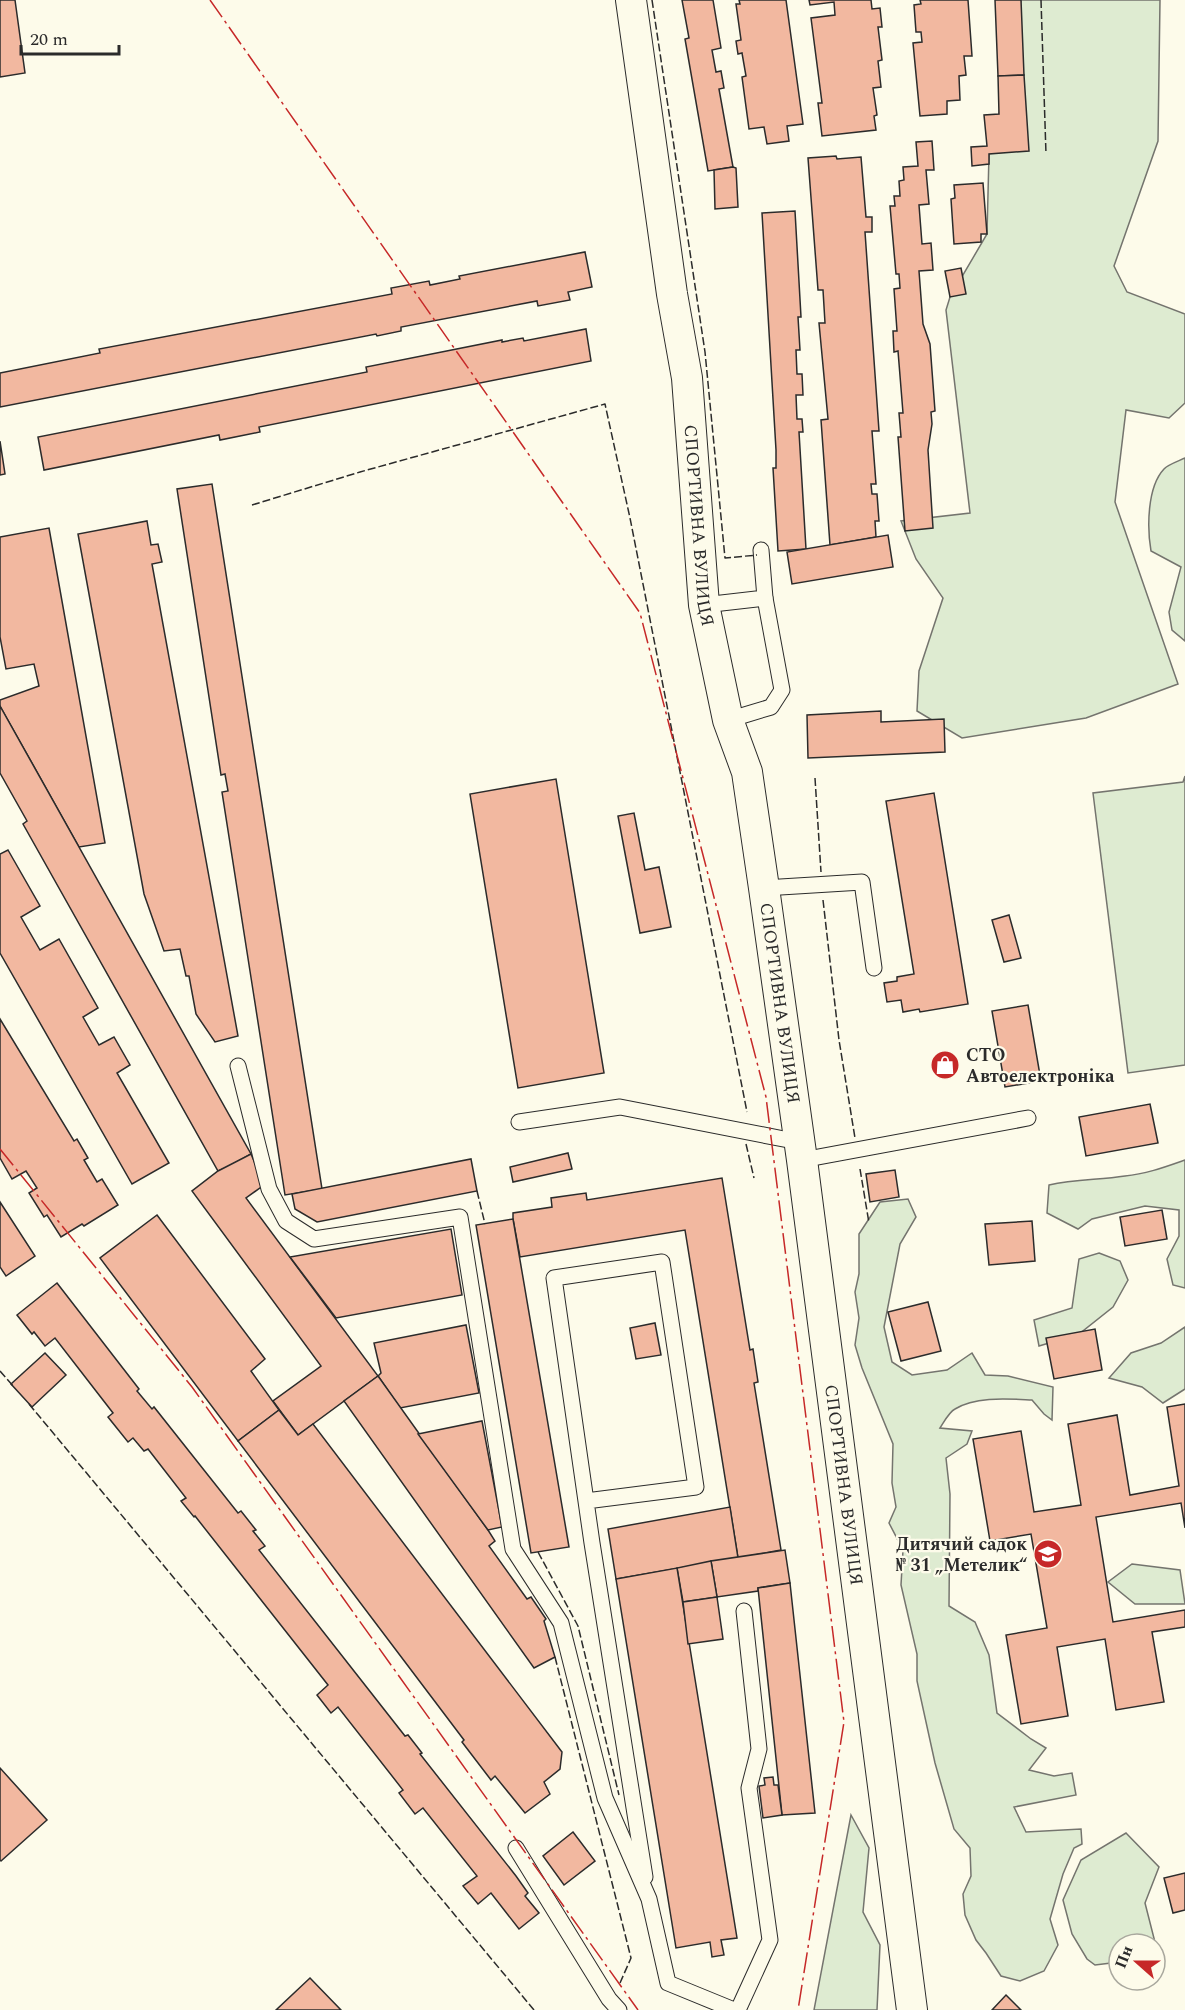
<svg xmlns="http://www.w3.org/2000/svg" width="1185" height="2010" viewBox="0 0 1185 2010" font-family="Spectral,serif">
  <rect width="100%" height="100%" fill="#fdfbea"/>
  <g fill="#deebd1" stroke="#74746e" stroke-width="1.5">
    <polygon points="1021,0 1160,0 1158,141 1114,266 1127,292 1185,314 1185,403 1169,418 1126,410 1115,502 1178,684 1086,718 962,738 917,711 919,671 943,598 916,559 901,521 970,513 946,310 950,297 987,234 989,154 999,114"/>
    <path d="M1185 458V641L1172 630 1169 612 1181 567 1151 551C1147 528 1147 487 1164 469 1169 464 1179 461 1185 458Z"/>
    <polygon points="1185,776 1185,1065 1128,1073 1093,793 1183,782"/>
    <path d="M1185 1160V1288L1173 1285 1167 1259 1179 1236V1210L1145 1206 1092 1219 1078 1229 1047 1213 1049 1185C1075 1179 1099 1180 1125 1176 1146 1174 1165 1167 1185 1160Z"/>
    <path d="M908 1199 916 1217 900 1244 884 1327 892 1362 912 1375 947 1370 972 1353 985 1375 1008 1376 1053 1387 1052 1420 1044 1414 1032 1400C1009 1399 976 1396 955 1409 949 1412 944 1422 940 1428L972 1431 967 1444 946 1458 950 1494 949 1606 975 1622 989 1655 997 1713 1031 1739 1046 1748 1029 1770 1054 1776 1072 1773 1076 1795 1014 1807 1026 1832 1081 1829 1082 1844 1074 1848 1063 1874 1050 1919 1058 1945 1044 1971 1020 1981 1001 1976 986 1953 976 1940 965 1915 963 1894 971 1876 970 1848 954 1829 935 1763 917 1681V1654L901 1585 903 1550 889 1523 896 1507 892 1483 893 1444 862 1368 855 1345 859 1318 855 1292 859 1274V1234L880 1202Z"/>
    <polygon points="1099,1253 1120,1261 1128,1280 1113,1307 1079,1334 1039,1346 1034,1320 1072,1308 1079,1259"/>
    <polygon points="1185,1327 1185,1389 1163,1403 1142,1387 1109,1378 1131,1353 1161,1343"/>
    <polygon points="1132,1564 1180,1570 1185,1604 1135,1604 1108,1582"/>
    <polygon points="851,1815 869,1848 863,1912 880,1945 877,2010 814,2010"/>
    <polygon points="1126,1833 1159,1867 1145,1903 1157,1950 1155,1951 1155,1944 1119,1944 1119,1962 1095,1965 1087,1959 1072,1934 1063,1900 1081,1860"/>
  </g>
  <g fill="#f2b8a0" stroke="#2b2b2b" stroke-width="1.5">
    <polygon points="0,0 15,0 25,73 0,77"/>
    <polygon points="682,0 713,0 721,48 712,50 716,72 721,71 724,88 719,89 733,167 708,171 685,39 689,38"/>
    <polygon points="739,0 786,0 803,124 787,126 789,141 767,144 764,127 749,129 742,77 746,76 742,53 738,54 736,41 741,40 736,4 740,4"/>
    <polygon points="809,0 871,0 872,9 880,8 882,27 878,27 882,60 878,61 881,87 873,88 877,115 874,116 876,130 822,136 818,103 822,103 811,18 835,15 834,2 810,5"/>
    <polygon points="920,0 968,0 972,56 964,56 966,75 959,76 960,100 947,101 947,114 920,116 913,43 922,42 921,32 916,32 914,5 921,4"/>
    <polygon points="995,0 1021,0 1024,75 998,76"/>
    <polygon points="1024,75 1029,151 989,154 989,164 972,166 971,147 987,146 984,115 999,114 998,76"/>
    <polygon points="932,141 934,170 926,170 929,204 919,205 922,244 931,243 933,270 919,271 923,324 930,344 935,411 931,412 932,424 928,450 933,528 905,531 898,437 901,437 899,413 903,413 898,351 894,352 893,331 897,331 894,289 900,288 899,274 896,274 890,206 895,206 894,196 900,196 899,181 904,180 903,167 918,166 916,142"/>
    <polygon points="836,156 837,159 861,157 866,217 872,217 872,232 865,232 879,431 872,431 876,484 871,484 872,494 877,494 879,521 875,521 876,537 830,545 821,420 828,419 819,323 825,323 823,290 818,290 808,158"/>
    <polygon points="733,167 736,168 738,207 715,209 714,170"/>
    <polygon points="983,183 987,234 981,234 981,242 954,244 951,199 955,198 954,185"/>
    <polygon points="795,211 801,317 798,317 800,350 796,350 797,374 802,374 803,395 796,395 797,419 802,419 803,432 799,432 806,549 778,551 773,468 776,468 776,450 762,213"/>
    <polygon points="585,252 592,287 568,292 570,300 538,306 537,301 401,327 401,331 377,336 376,334 0,407 0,373 100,353 99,349 392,294 391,288 429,281 430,285 460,279 459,276"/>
    <polygon points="961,268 966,294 950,297 945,271"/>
    <polygon points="586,329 591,361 259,427 260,432 220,440 219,435 44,470 38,437 367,372 366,367 502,340 502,342 523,338 524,341"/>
    <polygon points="0,441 5,474 0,475"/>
    <polygon points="212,484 322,1189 285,1195 222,792 228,791 225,774 221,775 177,489"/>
    <polygon points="147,521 151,545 158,544 162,562 152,564 238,1036 215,1042 196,1014 189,976 186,976 180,949 164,951 144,894 78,534"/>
    <polygon points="49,528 105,843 79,847 0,706 0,700 39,686 34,664 6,669 0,637 0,537"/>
    <polygon points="888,535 893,567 792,584 787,552"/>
    <polygon points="0,706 251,1154 226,1168 218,1171 23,824 27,821 0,773"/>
    <polygon points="881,711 881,722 944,719 945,752 808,758 807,715"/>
    <polygon points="556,779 604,1073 518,1088 470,794"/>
    <polygon points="934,793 968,1004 920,1012 919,1009 903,1012 901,1000 887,1002 884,983 897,981 897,977 914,974 886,801"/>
    <polygon points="634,813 645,870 659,867 671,927 640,933 618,816"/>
    <polygon points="8,850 40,906 21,917 40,950 59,939 98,1008 83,1017 99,1045 114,1037 130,1065 117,1073 169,1163 132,1184 0,953 0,854"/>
    <polygon points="1009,915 1021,958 1004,962 992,920"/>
    <polygon points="1028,1005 1041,1081 1005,1087 992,1011"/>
    <polygon points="0,1019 74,1141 77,1139 88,1158 84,1160 97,1182 102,1179 118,1205 84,1226 82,1224 61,1237 47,1215 44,1217 29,1193 37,1188 26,1171 12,1179 0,1158"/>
    <polygon points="1150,1104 1158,1143 1086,1156 1079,1117"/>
    <polygon points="568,1153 572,1169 513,1182 510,1167"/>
    <polygon points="251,1154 264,1185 246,1198 378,1376 298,1435 273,1401 321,1366 192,1191 218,1171"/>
    <polygon points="471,1159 477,1191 317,1222 295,1209 292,1194"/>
    <polygon points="895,1170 899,1197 870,1202 866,1174"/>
    <polygon points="722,1178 750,1350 753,1349 758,1382 754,1383 781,1550 738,1558 685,1230 520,1257 513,1219 513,1213 552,1207 551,1198 586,1193 587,1200"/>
    <polygon points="0,1202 35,1256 6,1276 0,1267"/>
    <polygon points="1162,1210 1167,1239 1125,1246 1120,1217"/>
    <polygon points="157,1215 265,1359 251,1371 279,1410 238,1441 100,1258"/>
    <polygon points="513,1219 569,1547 531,1553 476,1225"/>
    <polygon points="1032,1221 1035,1261 989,1265 985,1224"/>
    <polygon points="451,1229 462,1295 336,1318 290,1257"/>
    <polygon points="57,1283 139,1389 137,1391 152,1409 154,1407 238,1513 241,1511 256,1530 253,1531 265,1546 259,1550 405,1736 408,1735 422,1753 420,1754 516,1876 528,1893 525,1896 539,1913 519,1929 491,1893 478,1904 463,1886 477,1876 423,1808 415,1814 399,1793 403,1790 338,1707 331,1713 317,1695 328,1685 195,1516 194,1517 181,1501 186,1498 148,1449 144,1451 133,1438 128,1442 108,1417 113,1413 55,1338 45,1346 34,1332 32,1334 17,1315"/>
    <polygon points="928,1302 941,1351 901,1361 888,1312"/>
    <polygon points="655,1323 661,1355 636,1359 630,1328"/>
    <polygon points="466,1325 479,1393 400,1408 378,1376 381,1373 374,1343"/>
    <polygon points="1095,1329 1102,1370 1054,1379 1046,1338"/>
    <polygon points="45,1353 66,1375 32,1407 11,1384"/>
    <polygon points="378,1376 488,1530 495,1541 489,1546 527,1599 531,1597 546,1619 544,1621 555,1657 534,1668 344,1401"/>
    <polygon points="1185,1404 1185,1528 1181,1503 1096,1517 1113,1622 1185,1610 1185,1627 1152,1632 1164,1702 1116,1710 1105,1639 1057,1647 1068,1716 1021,1724 1006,1635 1047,1628 1031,1534 990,1541 973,1439 1021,1431 1034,1512 1081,1505 1068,1424 1117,1415 1130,1495 1179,1486 1167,1407"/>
    <polygon points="279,1410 298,1435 313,1424 562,1752 560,1769 544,1782 550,1794 525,1813 495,1776 491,1780 462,1742 464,1740 238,1441"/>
    <polygon points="482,1421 502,1527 488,1530 418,1434"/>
    <polygon points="730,1507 738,1558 616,1579 608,1529"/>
    <polygon points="785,1550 790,1583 758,1588 758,1591 717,1597 711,1561"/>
    <polygon points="711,1561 717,1597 683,1602 677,1568"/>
    <polygon points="677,1568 737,1938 721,1940 724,1955 712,1957 710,1942 676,1948 616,1579"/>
    <polygon points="790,1583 815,1813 782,1815 758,1588"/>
    <polygon points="717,1597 723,1639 688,1644 683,1602"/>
    <polygon points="0,1768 47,1820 1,1861 0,1860"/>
    <polygon points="773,1777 774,1785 778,1785 782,1815 763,1818 759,1786 765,1785 764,1778"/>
    <polygon points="573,1832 595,1861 564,1885 543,1856"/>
    <polygon points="1185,1873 1185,1910 1173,1913 1164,1878"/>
    <polygon points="310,1978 341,2010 276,2010"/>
    <polygon points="1006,1995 1021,2010 992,2010"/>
  </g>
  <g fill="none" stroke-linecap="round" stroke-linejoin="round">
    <g stroke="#2b2b2b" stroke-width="17">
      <g id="lane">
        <polyline points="704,605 765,598 761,550"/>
        <polyline points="728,720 771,707 782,690 765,598"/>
        <polyline points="764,888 862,882 874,968"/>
        <polyline points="238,1066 269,1189 286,1221 314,1239 460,1217 513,1549 561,1623 605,1798 649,1899 668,1983 734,2010"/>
        <polyline points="519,1122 620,1107 799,1142"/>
        <polyline points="802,1160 1028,1118"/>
        <polyline points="586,1501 696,1487 662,1262 554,1278 592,1543 645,1877"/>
        <polyline points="516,1848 609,1999 619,2010"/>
        <polyline points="738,2010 770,1940 749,1788 759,1749 744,1611"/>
      </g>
    </g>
    <g stroke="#2b2b2b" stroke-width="32">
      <g id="street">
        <path id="s1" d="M631 0 672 294 687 378 704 605 728 720 747 772 764 888 802 1160 912 2010"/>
      </g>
    </g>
    <use href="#lane" stroke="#fdfbea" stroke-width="15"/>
    <use href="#street" stroke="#fdfbea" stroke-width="30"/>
    <g stroke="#2b2b2b" stroke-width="1.5" stroke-dasharray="8 3" stroke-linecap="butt">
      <polyline points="652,0 705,352 725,558 757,555"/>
      <polyline points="1041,0 1046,154"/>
      <polyline points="252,505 360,472 605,404 630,518 747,1112"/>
      <polyline points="815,778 821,872"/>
      <polyline points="823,900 839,1040 855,1138"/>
      <polyline points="746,1144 754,1178"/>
      <polyline points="860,1169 869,1223"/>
      <polyline points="477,1191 485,1224"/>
      <polyline points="0,1371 13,1386"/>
      <polyline points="29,1404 534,2010"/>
      <polyline points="538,1552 578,1626 619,1795"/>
      <polyline points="555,1657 631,1958 620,1983"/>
    </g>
    <g stroke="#c62828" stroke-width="1.5" stroke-dasharray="21 4.5 3 4.5" stroke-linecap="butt">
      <polyline points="210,0 640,613 766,1097 844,1722 798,2010"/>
      <polyline points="0,1149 192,1387 638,2010"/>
    </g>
  </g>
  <defs>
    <g id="shop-disc" transform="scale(1.5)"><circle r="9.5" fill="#c62828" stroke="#fdfbea"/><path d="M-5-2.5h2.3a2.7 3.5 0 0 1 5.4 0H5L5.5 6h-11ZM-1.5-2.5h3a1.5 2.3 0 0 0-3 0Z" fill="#fff"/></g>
    <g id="school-disc" transform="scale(1.5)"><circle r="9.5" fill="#c62828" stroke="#fdfbea"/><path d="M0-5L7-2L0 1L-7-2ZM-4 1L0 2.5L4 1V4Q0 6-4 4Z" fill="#fff"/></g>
  </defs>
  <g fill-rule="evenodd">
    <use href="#shop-disc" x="945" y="1065"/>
    <use href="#school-disc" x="1048" y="1554"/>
  </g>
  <g text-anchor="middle" stroke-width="4.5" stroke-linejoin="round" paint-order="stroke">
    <g font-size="18" fill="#2b2b2b" stroke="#fdfbea">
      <text dy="6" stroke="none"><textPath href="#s1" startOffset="530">СПОРТИВНА ВУЛИЦЯ</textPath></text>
      <text dy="6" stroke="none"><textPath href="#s1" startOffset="1016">СПОРТИВНА ВУЛИЦЯ</textPath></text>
      <text dy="6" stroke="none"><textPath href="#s1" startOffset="1502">СПОРТИВНА ВУЛИЦЯ</textPath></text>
    </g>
    <g font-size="18" font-weight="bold" fill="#2b2b2b" stroke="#fdfbea" text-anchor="start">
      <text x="966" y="1061">СТО<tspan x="966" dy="21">Автоелектроніка</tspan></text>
      <text x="1027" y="1550" text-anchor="end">Дитячий садок<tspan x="1027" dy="21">№ 31 „Метелик“</tspan></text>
    </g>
  </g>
  <g transform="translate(1137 1962) rotate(291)"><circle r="28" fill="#fdfbea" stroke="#a9a89e" stroke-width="1.5"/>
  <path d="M0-4.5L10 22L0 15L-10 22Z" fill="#c62828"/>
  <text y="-9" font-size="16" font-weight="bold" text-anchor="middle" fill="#2b2b2b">Пн</text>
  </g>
  <path d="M21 45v9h98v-9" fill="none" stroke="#2b2b2b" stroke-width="3"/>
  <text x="30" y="45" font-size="18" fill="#2b2b2b" stroke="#fdfbea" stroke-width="4.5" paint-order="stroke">20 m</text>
</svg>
